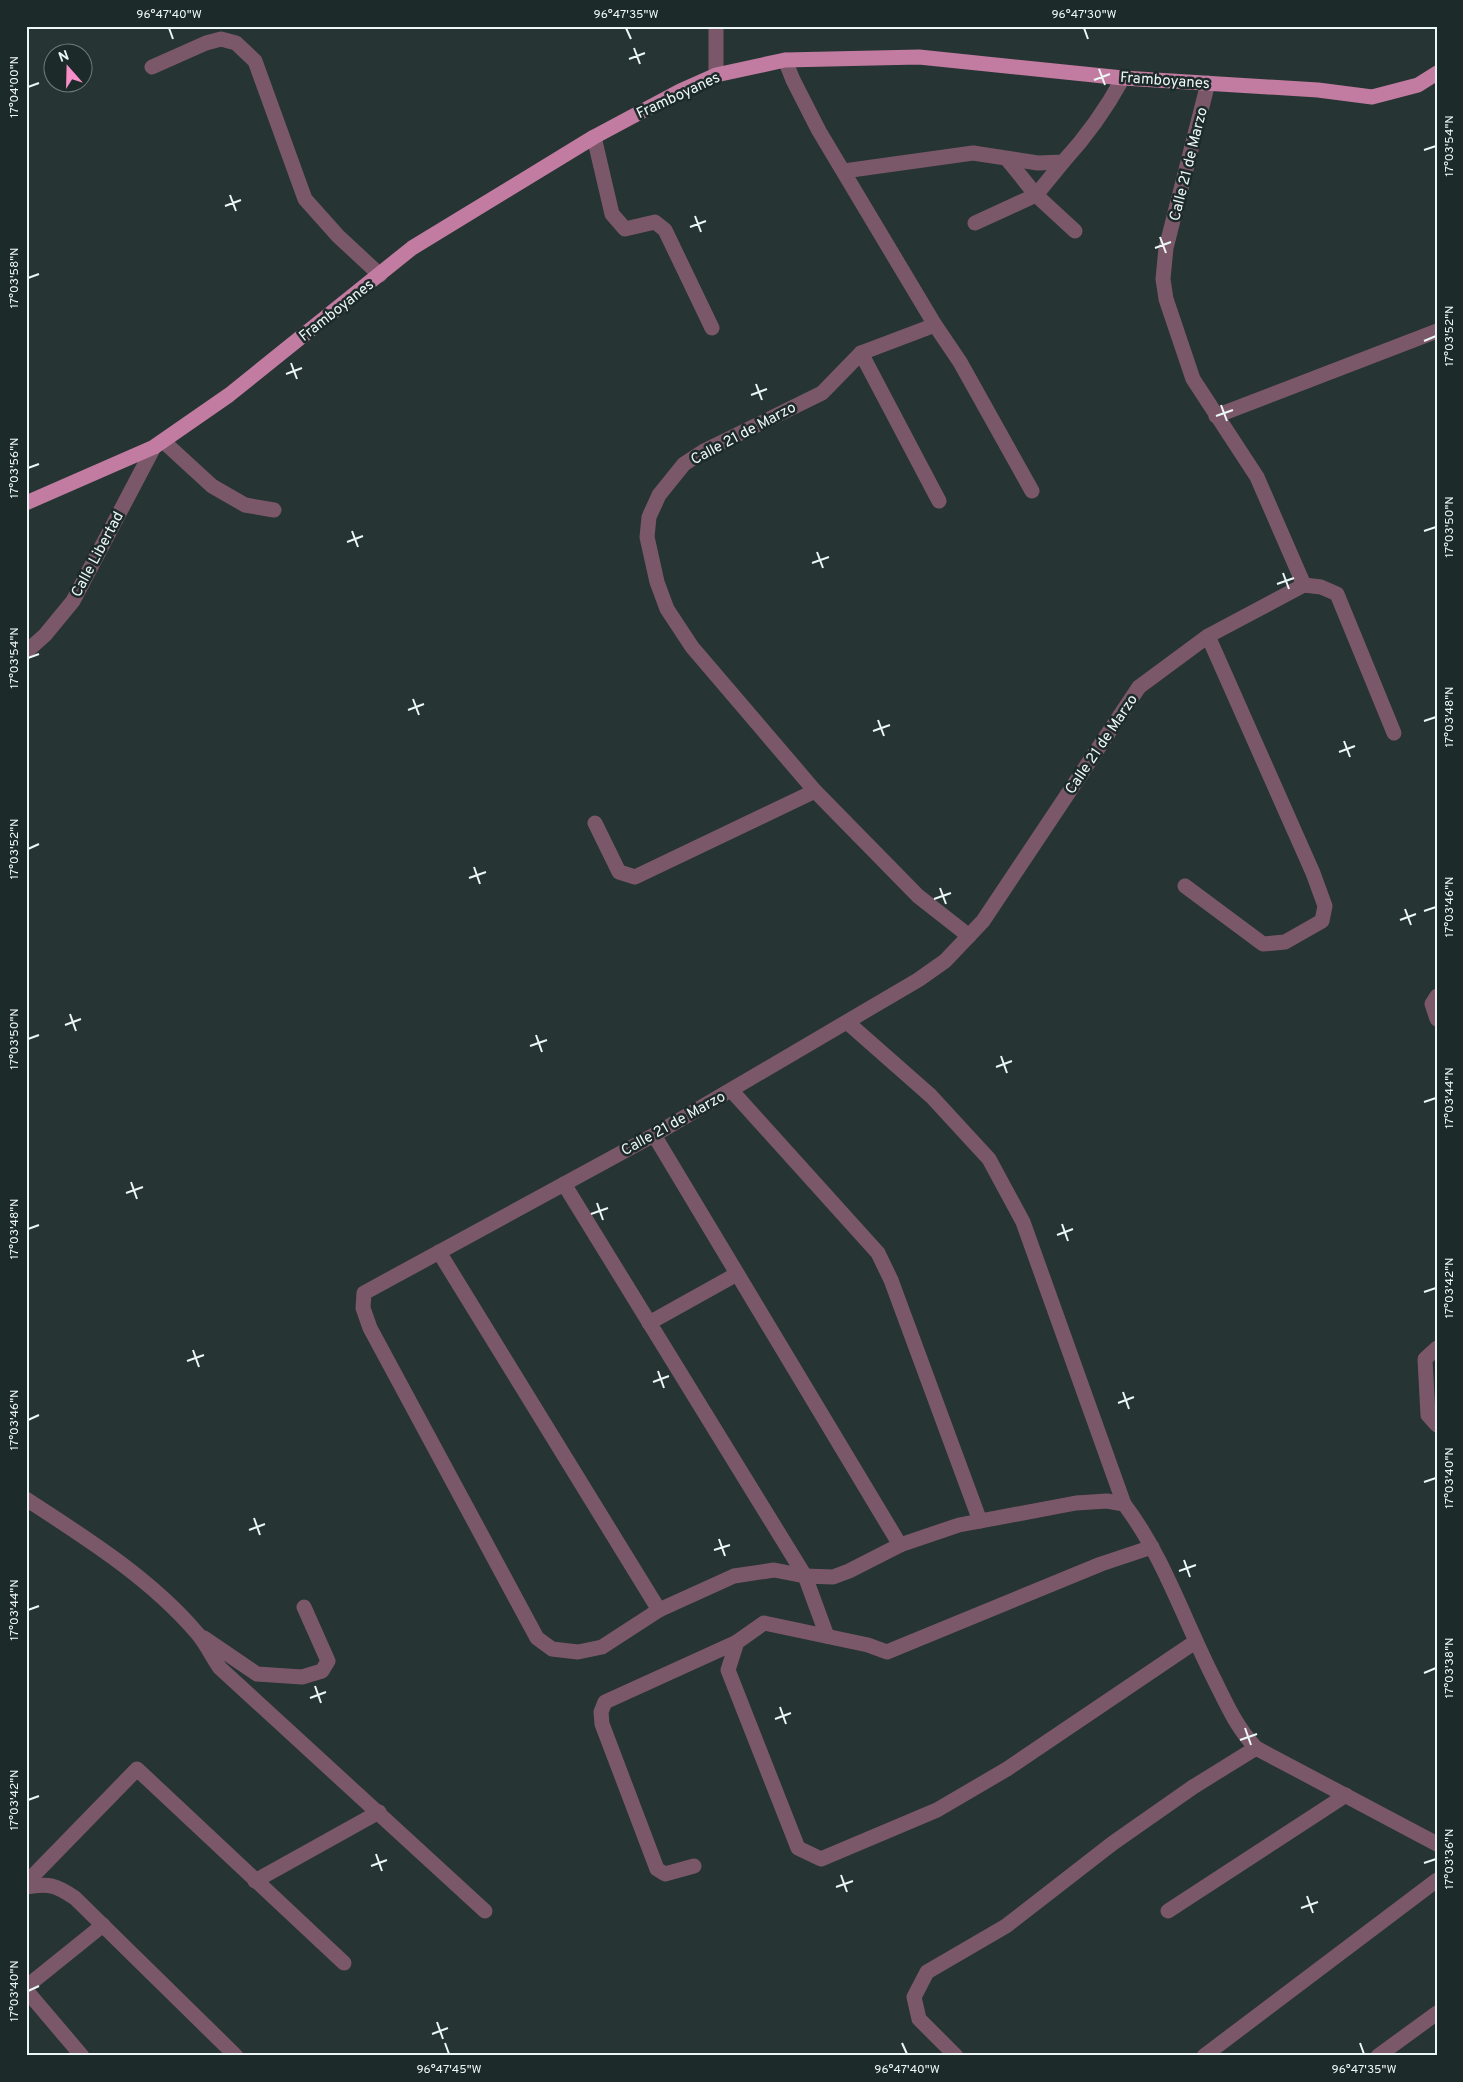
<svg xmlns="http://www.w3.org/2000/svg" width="1463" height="2082" viewBox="0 0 1463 2082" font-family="Overpass,sans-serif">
  <rect width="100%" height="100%" fill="#263433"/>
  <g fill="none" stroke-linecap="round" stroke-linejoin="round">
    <g stroke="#7b5869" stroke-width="15">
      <polyline points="785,60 793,80 819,131 935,325 960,362 1032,491"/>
      <polyline points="152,67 206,43 221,39 236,43 255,61 305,199 338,236 380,275"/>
      <polyline points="716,75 716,26"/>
      <polyline points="1208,83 1166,248 1163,279 1166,299 1193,379 1257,477 1304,585"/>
      <polyline points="594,137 612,214 625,229 655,222 665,230 712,328"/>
      <polyline points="1007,159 1036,195 1075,231"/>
      <path d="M844 171 973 153 1038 163 1063 162C1087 136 1106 109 1123 78"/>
      <polyline points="975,223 1036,195 1063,162"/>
      <polyline points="935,325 861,353 822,393 704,451 684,464 659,495 649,517 647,537 657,582 667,609 692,647 815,791 918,896 969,936"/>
      <polyline points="861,353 939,501"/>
      <polyline points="1216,416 1437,331"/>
      <polyline points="163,441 212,486 245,505 274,510"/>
      <path d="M1304 585 1208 636 1139 687 983 921 945 961 918 980 654 1135 364 1293 363 1308 370 1328 537 1638 552 1649 578 1652 602 1647 659 1610 734 1576 774 1570 805 1576 833 1577 849 1571 900 1545 959 1525 1076 1503 1107 1501 1124 1504C1163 1555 1184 1620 1213 1677 1226 1703 1236 1727 1256 1748L1437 1844"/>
      <polyline points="1304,585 1321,587 1337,594 1394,733"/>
      <polyline points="26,652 45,635 73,601 154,447"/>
      <polyline points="595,823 619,872 635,877 815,791"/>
      <polyline points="1185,886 1263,944 1285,942 1322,921 1325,906 1313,873 1208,636"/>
      <polyline points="1437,996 1432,1004 1437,1019"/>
      <polyline points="847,1022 931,1096 989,1159 1023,1222 1124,1504"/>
      <polyline points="731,1090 878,1253 891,1280 980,1521"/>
      <polyline points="654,1135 900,1545"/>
      <polyline points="564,1184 805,1576 827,1636"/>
      <polyline points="439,1252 659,1610"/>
      <polyline points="649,1323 737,1274"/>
      <polyline points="1437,1348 1425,1359 1428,1415 1437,1425"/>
      <path d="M26 1499C86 1538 150 1578 197 1633 206 1643 212 1657 220 1668L485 1911"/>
      <polyline points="1152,1547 1101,1564 887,1652 868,1645 764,1623 737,1642 728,1670 798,1848 821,1859 937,1810 1007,1769 1195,1642"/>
      <polyline points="204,1638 257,1674 302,1677 322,1671 328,1661 304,1607"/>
      <polyline points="694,1866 665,1874 657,1869 602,1724 601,1712 605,1702 737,1642"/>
      <polyline points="255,1881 379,1812"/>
      <polyline points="26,1883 137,1769 344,1963"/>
      <path d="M26 1887C49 1883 56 1885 75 1898L236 2056"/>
      <polyline points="1168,1911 1346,1795"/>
      <polyline points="26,1987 103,1925"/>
      <polyline points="26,1990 82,2056"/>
      <polyline points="956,2056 919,2019 914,1997 927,1972 1006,1926 1113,1843 1193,1787 1256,1748"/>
      <polyline points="1204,2056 1437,1880"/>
      <polyline points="1378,2056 1437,2013"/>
    </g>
    <polyline stroke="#c37ca1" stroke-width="15" points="26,503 154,447 229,395 412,248 594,137 680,91 716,75 785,60 919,57 1123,78 1318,90 1372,97 1418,85 1437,73"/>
  </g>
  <path fill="none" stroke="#edf6f6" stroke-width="2" d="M169 28 173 39M626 28 631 39M1084 28 1088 39M634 48 640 64M629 59 645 53M1099 69 1105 85M1094 80 1110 74M28 87 39 83M1424 150 1436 146M230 195 236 211M225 206 241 200M695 216 701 232M690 227 706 221M1160 237 1166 253M1155 248 1171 242M28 278 39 274M1424 341 1436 336M291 363 297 379M286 374 302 368M756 384 762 400M751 395 767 389M1221 405 1227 421M1216 416 1233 410M28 468 39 464M352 531 358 547M1424 531 1436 527M347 542 363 536M817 552 823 568M812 563 829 557M1283 573 1289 589M1277 584 1294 578M28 658 39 654M413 699 419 715M408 710 424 704M878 720 884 736M1424 721 1436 717M873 731 890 725M1344 741 1350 757M1339 752 1355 746M28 849 39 844M474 867 480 884M469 878 486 872M940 888 946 904M934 899 951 893M1405 909 1411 925M1424 911 1436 907M1400 920 1416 914M70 1014 76 1031M65 1025 81 1019M536 1035 542 1052M28 1039 39 1035M530 1046 547 1040M1001 1056 1007 1073M996 1067 1012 1061M1424 1102 1436 1098M131 1182 137 1199M126 1193 143 1187M597 1203 603 1220M591 1214 608 1208M1062 1224 1068 1241M28 1229 39 1225M1057 1235 1073 1229M1424 1292 1436 1288M193 1350 199 1367M187 1361 204 1355M658 1371 664 1388M653 1382 669 1376M1123 1392 1129 1409M1118 1403 1134 1397M28 1420 39 1415M1424 1482 1436 1478M254 1518 260 1535M249 1530 265 1524M719 1539 725 1556M714 1550 730 1545M1184 1560 1190 1577M1179 1571 1196 1565M28 1610 39 1606M1424 1673 1436 1668M315 1686 321 1703M310 1698 326 1692M780 1707 786 1724M775 1719 791 1713M1245 1728 1251 1745M1240 1740 1257 1734M28 1800 39 1796M376 1854 382 1871M1424 1863 1436 1859M371 1866 387 1860M841 1875 847 1892M836 1887 853 1881M1307 1896 1313 1913M1301 1908 1318 1902M28 1991 39 1986M437 2022 443 2039M432 2034 448 2028M445 2043 449 2054M902 2043 907 2054M1360 2043 1364 2054"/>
  <g text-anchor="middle" stroke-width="5" stroke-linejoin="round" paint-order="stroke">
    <g font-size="15" fill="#edf6f6" stroke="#1c2a29">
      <text transform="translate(1165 80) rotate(4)" y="5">Framboyanes</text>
      <text transform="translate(678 95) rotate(-25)" y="5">Framboyanes</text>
      <text transform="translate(1188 164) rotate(-76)" y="5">Calle 21 de Marzo</text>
      <text transform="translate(336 310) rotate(-38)" y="5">Framboyanes</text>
      <text transform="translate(743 433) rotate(-28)" y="5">Calle 21 de Marzo</text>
      <text transform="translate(97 554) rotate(-62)" y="5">Calle Libertad</text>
      <text transform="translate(1101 744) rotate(-56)" y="5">Calle 21 de Marzo</text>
      <text transform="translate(673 1123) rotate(-29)" y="5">Calle 21 de Marzo</text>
    </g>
  </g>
  <rect width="1463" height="2082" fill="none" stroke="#1c2a29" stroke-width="55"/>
  <g transform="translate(68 68) rotate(340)"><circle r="24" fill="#1c2a29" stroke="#707c7b"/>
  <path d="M0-4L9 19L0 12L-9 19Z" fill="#f98fc8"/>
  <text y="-8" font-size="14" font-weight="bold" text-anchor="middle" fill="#edf6f6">N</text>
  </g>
  <rect x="28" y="28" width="1408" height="2026" fill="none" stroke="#edf6f6" stroke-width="2"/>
  <g font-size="12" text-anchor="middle" fill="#edf6f6">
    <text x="169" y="18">96°47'40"W</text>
    <text x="626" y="18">96°47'35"W</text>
    <text x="1084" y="18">96°47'30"W</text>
    <text transform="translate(14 87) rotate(-90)" y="4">17°04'00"N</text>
    <text transform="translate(1449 146) rotate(-90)" y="4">17°03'54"N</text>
    <text transform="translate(14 278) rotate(-90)" y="4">17°03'58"N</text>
    <text transform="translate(1449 336) rotate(-90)" y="4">17°03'52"N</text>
    <text transform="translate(14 468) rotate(-90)" y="4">17°03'56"N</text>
    <text transform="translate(1449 527) rotate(-90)" y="4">17°03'50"N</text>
    <text transform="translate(14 658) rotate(-90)" y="4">17°03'54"N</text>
    <text transform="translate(1449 717) rotate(-90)" y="4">17°03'48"N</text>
    <text transform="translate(14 849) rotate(-90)" y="4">17°03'52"N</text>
    <text transform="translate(1449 907) rotate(-90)" y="4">17°03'46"N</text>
    <text transform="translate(14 1039) rotate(-90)" y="4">17°03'50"N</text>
    <text transform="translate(1449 1098) rotate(-90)" y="4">17°03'44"N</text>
    <text transform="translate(14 1229) rotate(-90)" y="4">17°03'48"N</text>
    <text transform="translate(1449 1288) rotate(-90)" y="4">17°03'42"N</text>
    <text transform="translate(14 1420) rotate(-90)" y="4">17°03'46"N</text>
    <text transform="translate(1449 1478) rotate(-90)" y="4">17°03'40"N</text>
    <text transform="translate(14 1610) rotate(-90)" y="4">17°03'44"N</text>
    <text transform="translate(1449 1668) rotate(-90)" y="4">17°03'38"N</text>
    <text transform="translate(14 1800) rotate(-90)" y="4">17°03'42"N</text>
    <text transform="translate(1449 1859) rotate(-90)" y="4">17°03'36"N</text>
    <text transform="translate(14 1991) rotate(-90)" y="4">17°03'40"N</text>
    <text x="449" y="2073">96°47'45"W</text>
    <text x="907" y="2073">96°47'40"W</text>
    <text x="1364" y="2073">96°47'35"W</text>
  </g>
</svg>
